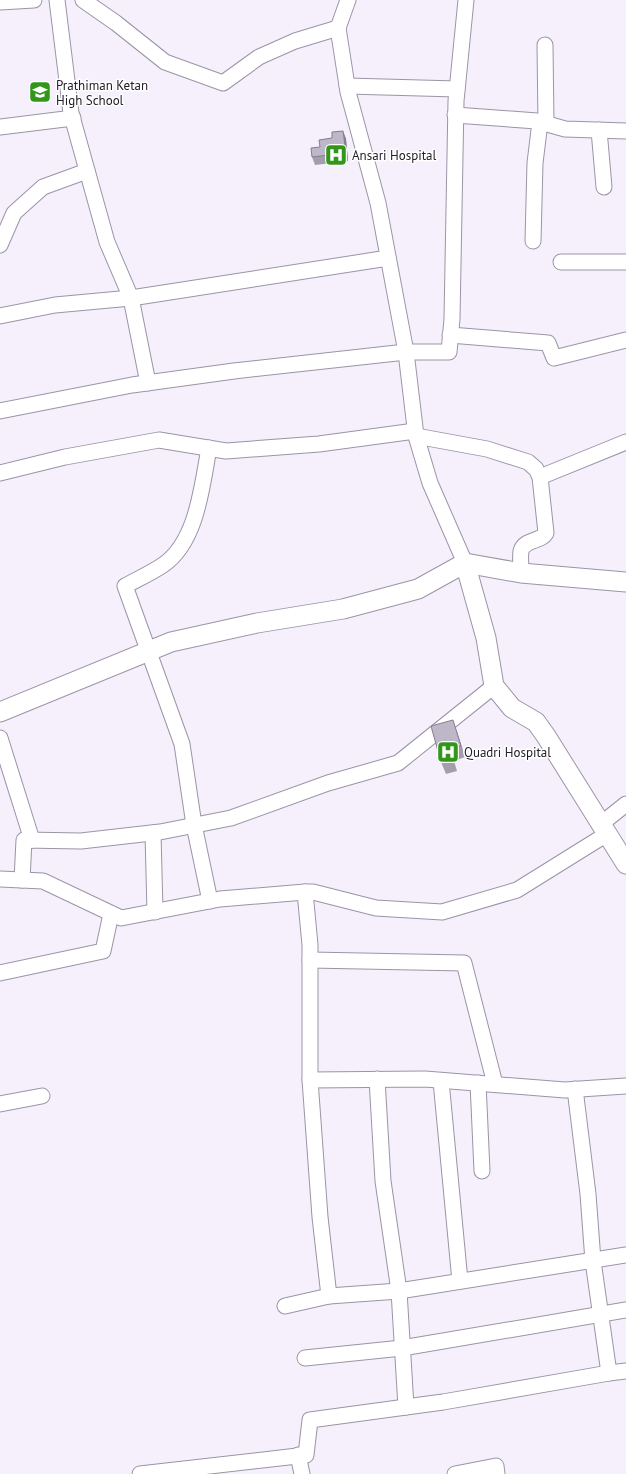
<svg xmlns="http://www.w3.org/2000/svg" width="626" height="1474" viewBox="0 0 626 1474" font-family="'PT Sans',sans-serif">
  <rect width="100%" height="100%" fill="#f5f0fc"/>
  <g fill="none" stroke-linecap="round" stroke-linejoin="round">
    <g stroke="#9b94a6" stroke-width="17">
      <g id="minor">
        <polyline points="57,0 71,113 107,242 131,298 148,383"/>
        <polyline points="83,0 116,23 165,62 223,83 259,57 295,41 338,28"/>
        <polyline points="348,0 338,28 348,92 378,203 406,352 416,436 430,483 465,563"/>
        <polyline points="0,2 34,0"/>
        <polyline points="545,45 546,124"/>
        <polyline points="347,86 457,89"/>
        <polyline points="455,115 537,121 565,129 626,131"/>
        <polyline points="0,127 73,118"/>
        <polyline points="599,130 604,187"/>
        <polyline points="533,241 535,163 540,122"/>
        <polyline points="0,245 14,213 43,187 87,171"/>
        <polyline points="561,262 626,262"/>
        <polyline points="0,316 55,305 131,298 388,258"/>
        <polyline points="450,335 548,343 554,358 626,340"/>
        <polyline points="0,411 132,385 234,371 406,352 449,352 452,319 456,101 466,0"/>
        <path d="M416 436 487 449 528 462 536 469 540 477 546 533C541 542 524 539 521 551 520 557 521 566 521 573"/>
        <path d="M209 448C202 486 197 542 163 565 151 573 138 579 125 586L182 744 194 825 210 901"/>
        <polyline points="0,473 65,457 159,440 226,451 319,444 415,431"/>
        <polyline points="540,477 626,442"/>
        <polyline points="0,738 32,840"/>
        <polyline points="601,824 626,804"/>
        <polyline points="153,833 155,912"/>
        <polyline points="0,879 43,881 121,918 220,899 305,892 313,892 376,908 442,912 517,890 607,834"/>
        <polyline points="22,880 24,840 81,841 160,832 231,818 328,783 398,763 494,686"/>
        <polyline points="305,892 310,945 310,1080"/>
        <polyline points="310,960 464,963 495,1084"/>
        <polyline points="0,973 103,951 111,914"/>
        <polyline points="377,1079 383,1181 399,1291 406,1407 443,1402 609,1373"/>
        <polyline points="441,1081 460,1281"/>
        <polyline points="478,1083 482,1171"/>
        <polyline points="626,1086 565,1090 425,1079 310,1080 320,1217 329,1296 399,1291 626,1255"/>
        <polyline points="575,1089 588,1194 593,1261 609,1373 626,1371"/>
        <polyline points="0,1104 42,1096"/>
        <polyline points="285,1306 329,1296"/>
        <polyline points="305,1358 402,1348 626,1310"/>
        <polyline points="298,1455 302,1474"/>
        <polyline points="140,1474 306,1455 310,1420 406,1407"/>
        <polyline points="455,1474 496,1466 497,1474"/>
      </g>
    </g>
    <g stroke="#9b94a6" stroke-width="21">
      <g id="major">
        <polyline points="465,563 486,638 494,686 512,708 536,722 546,736 626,864"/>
        <polyline points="0,712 171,642 257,623 343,609 418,589 465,563 521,573 626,582"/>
      </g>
    </g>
    <use href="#minor" stroke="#fff" stroke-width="15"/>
    <use href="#major" stroke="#fff" stroke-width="19"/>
  </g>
  <g fill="#a39dad">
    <polygon points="343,131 346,139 348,161 315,165 312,157 320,147"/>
    <polygon points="457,732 465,757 454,761 457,771 446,774 441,762"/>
  </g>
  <g fill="#857f8d">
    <polygon points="343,131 346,139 348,161 346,153"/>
    <polygon points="453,720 457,732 465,757 461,746"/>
  </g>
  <g fill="#beb6c9" stroke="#857f8d">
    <polygon points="343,131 346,153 312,157 311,148 320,147 319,140 332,138 332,132"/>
    <polygon points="453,720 461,746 450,749 453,759 441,762 431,726"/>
  </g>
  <defs>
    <g id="school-square" transform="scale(1.15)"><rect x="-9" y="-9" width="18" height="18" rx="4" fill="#32961a" stroke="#fff"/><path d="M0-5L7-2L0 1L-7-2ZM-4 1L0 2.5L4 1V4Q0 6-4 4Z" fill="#fff"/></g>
    <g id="hospital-square" transform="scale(1.15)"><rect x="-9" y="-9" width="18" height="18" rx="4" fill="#32961a" stroke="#fff"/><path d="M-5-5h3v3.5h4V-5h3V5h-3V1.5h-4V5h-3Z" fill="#fff"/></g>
  </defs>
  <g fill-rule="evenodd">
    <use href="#school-square" x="40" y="92"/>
    <use href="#hospital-square" x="336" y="155"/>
    <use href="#hospital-square" x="448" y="752"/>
  </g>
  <g text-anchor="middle" stroke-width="3" stroke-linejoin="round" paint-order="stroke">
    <g font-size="13" fill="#232027" stroke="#fff" text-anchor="start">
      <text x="56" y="90">Prathiman Ketan<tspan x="56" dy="15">High School</tspan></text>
      <text x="352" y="160">Ansari Hospital</text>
      <text x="464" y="757">Quadri Hospital</text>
    </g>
  </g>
</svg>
